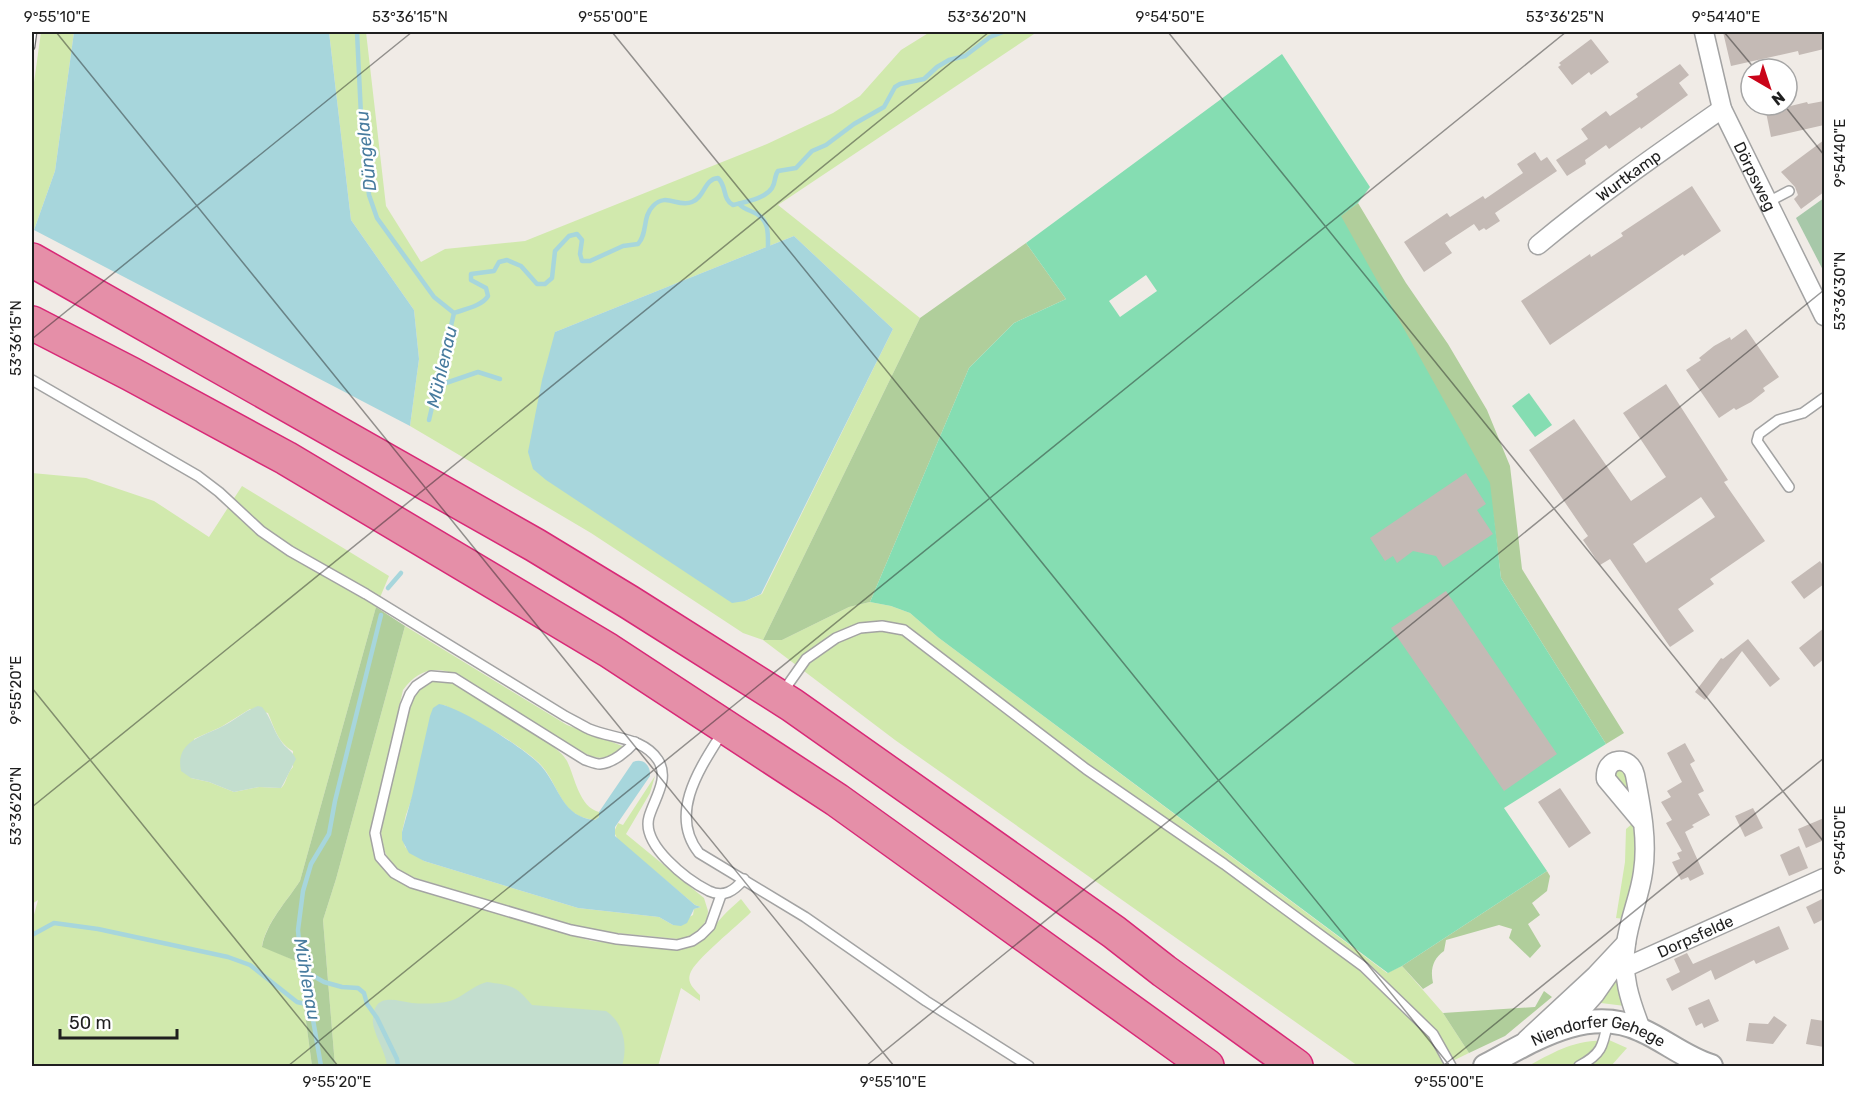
<svg xmlns="http://www.w3.org/2000/svg" width="1856" height="1098" viewBox="0 0 1856 1098" font-family="Rubik,sans-serif">
  <rect width="100%" height="100%" fill="#f0ebe6"/>
  <g fill="#d1e9ad" fill-rule="evenodd">
    <polygon points="41,32 74,32 55,171 34,230 32,229 32,97"/>
    <path d="M329 32H366L386 206 421 262 445 249 525 241 767 144 833 113 860 96 901 50 930 32H1037L778 205 920 318 763 640H782L849 607 870 602 891 606 910 613 939 638 1387 973 1402 966 1443 1013 1469 1053 1442 1066H1358L895 740 763 640 743 633 591 533 410 426 419 359 414 310 351 220ZM794 236 893 329 762 594 745 601 555 332Z"/>
    <path d="M32 473 86 478 154 501 209 537 242 486 389 576 376 607 300 881C287 901 266 923 262 946L298 962 312 1066H32V922L38 900 32 904ZM250 709 268 713C274 727 278 743 293 751V767C286 774 287 783 281 788L259 787 234 792 209 782 191 778 194 739 221 727Z"/>
    <path d="M405 626 567 725 625 747C605 761 598 761 576 749L454 674C433 665 416 672 403 690L371 832C371 860 385 878 411 887L570 935 592 941 676 950C702 947 707 934 723 916 728 910 735 905 741 899L751 912C739 925 694 960 690 974 687 983 694 989 700 995V1001L681 988 658 1066H335L323 920 336 879Z"/>
    <path d="M438 680 451 682 550 744C556 749 563 754 567 761 575 777 579 807 599 812V817L595 820C559 817 560 784 539 763 515 741 474 719 444 705L406 815 402 832 405 847 424 861 578 908 659 917 673 925 693 915 694 909 701 907 695 905 618 840 614 832 618 823 623 825 655 776 650 793 626 834 704 898 708 911 707 919 699 931 692 936 678 939 595 931 572 926 409 876C388 864 384 856 381 832L409 706C416 691 423 684 438 680Z"/>
    <polygon points="1624,769 1632,796 1612,774 1613,771"/>
    <path d="M1632 824C1642 855 1631 888 1625 919L1616 918 1625 862 1626 829Z"/>
    <polygon points="1616,974 1625,1006 1593,1002"/>
    <path d="M1609 1040 1627 1048 1611 1066H1528C1560 1049 1572 1041 1609 1040Z"/>
  </g>
  <g fill="#b0ce9b">
    <polygon points="1358,203 1406,283 1448,344 1487,410 1510,466 1522,569 1624,733 1606,744 1501,578 1493,514 1340,216"/>
    <polygon points="1026,243 1066,299 1014,323 969,368 870,602 849,607 782,640 763,640 920,318"/>
    <path d="M376 607 405 626 336 879 323 920 335 1066H312L298 962 262 947C266 923 287 901 300 881Z"/>
    <path d="M1547 871 1550 876 1547 891 1532 903 1540 915 1528 924 1541 946 1530 958 1509 938 1512 929 1499 925 1446 940 1444 951C1433 959 1430 969 1433 983L1423 989 1402 966Z"/>
    <polygon points="1544,991 1552,997 1505,1036 1469,1053 1443,1013 1535,1007"/>
  </g>
  <g fill="#c3dece">
    <path d="M258 706 262 707C271 717 273 730 281 741 286 749 292 750 296 759 294 763 282 787 281 788L259 787 234 792 209 782 191 778 181 771C175 742 201 737 221 727 234 721 244 711 258 706Z"/>
    <path d="M487 982C513 986 515 985 532 1005L606 1011C624 1023 628 1046 622 1066H387C386 1051 371 1031 373 1018 375 992 396 1001 412 1003 423 1004 439 1004 450 1001 463 997 472 986 487 982Z"/>
  </g>
  <polygon fill="#a7c8a9" points="1824,198 1824,272 1796,218"/>
  <g fill="#85ddb2" fill-rule="evenodd">
    <path d="M1282 54 1370 187 1358 203 1341 216 1490 483 1501 578 1606 744 1504 808 1547 871 1402 966 1388 973 939 638 910 613 891 606 870 602 969 368 1014 323 1066 299 1026 243ZM1146 275 1157 291 1120 317 1109 301Z"/>
    <polygon points="1529,393 1552,425 1535,437 1512,406"/>
  </g>
  <g fill="#a7d6dc">
    <polygon points="74,32 329,32 351,220 414,310 419,359 410,426 34,230 55,171"/>
    <polygon points="794,236 893,329 761,594 745,601 732,603 546,480 533,469 528,452 542,380 555,332"/>
    <path d="M439 704C458 706 529 751 542 767 560 788 562 817 595 820L599 817V812L633 762C643 758 651 765 650 776L615 827V836L695 905 701 907 694 909 687 923 681 926 673 925 659 917 578 908 424 861 409 853 402 840V832L412 796 430 716 433 708Z"/>
  </g>
  <g fill="none" stroke-linecap="round" stroke-linejoin="round">
    <g stroke="#a7d6dc" stroke-width="4.5">
      <polyline points="357,32 362,136 369,195 377,218 434,297 454,313"/>
      <path d="M739 204C745 210 750 210 757 214 769 221 768 234 768 247"/>
      <polyline points="437,386 478,372 500,379"/>
      <path d="M429 420 454 313C465 309 482 306 488 296L486 288 471 280V274L494 271 499 262 507 260 521 266 537 284H545L552 278 555 251 569 236 577 234 582 240 580 254 582 261H590L623 246 638 244C648 233 642 217 653 206 666 192 678 208 692 202 705 197 704 179 718 178 727 186 722 199 733 205 744 202 765 199 772 188 776 182 774 176 778 171L796 168 812 151 826 145 854 124 884 107 895 87 900 84 924 79 937 67 949 60 965 56 990 37 1003 32"/>
      <polyline points="388,588 401,573"/>
      <polyline points="32,935 54,923 98,929 228,957 250,965 297,1002 310,1005"/>
      <polyline points="308,973 324,982 342,987 358,988 364,993 367,1004 377,1018 397,1059 398,1066"/>
      <polyline points="321,1066 306,979 308,973 301,963 298,930 303,891 311,864 329,834 335,801 381,615"/>
    </g>
  </g>
  <g fill="#c4bab5" fill-rule="evenodd">
    <polygon points="1723,32 1824,32 1824,49 1799,55 1798,51 1731,66"/>
    <polygon points="1591,39 1609,62 1591,75 1589,72 1572,85 1558,67 1561,65 1559,63"/>
    <polygon points="1680,64 1689,75 1679,83 1688,95 1641,129 1640,127 1609,149 1606,145 1585,160 1586,164 1567,176 1556,160 1588,139 1581,129 1606,111 1610,116 1638,97 1636,94"/>
    <polygon points="1824,101 1824,125 1771,137 1766,112 1807,102 1808,104"/>
    <polygon points="1824,140 1824,192 1801,209 1794,199 1798,195 1795,187 1781,172"/>
    <polygon points="1535,152 1541,161 1547,157 1557,171 1495,213 1500,221 1486,230 1484,228 1479,231 1474,224 1445,243 1452,253 1424,272 1404,242 1447,213 1450,217 1483,196 1485,199 1523,173 1517,164"/>
    <polygon points="1692,186 1721,231 1684,256 1683,254 1550,345 1521,301 1590,254 1591,257 1623,236 1621,233"/>
    <polygon points="1746,329 1779,377 1763,388 1765,391 1751,402 1736,410 1734,408 1719,418 1686,370 1701,360 1699,358 1714,346 1730,337 1731,340"/>
    <path d="M1666 384 1728 480 1724 482 1765 541 1710 579 1714 584 1678 609 1694 631 1670 647 1610 559 1600 565 1583 540 1588 536 1529 450 1574 419 1631 501 1666 477 1623 413ZM1701 497 1715 517 1646 563 1633 544Z"/>
    <polygon points="1466,473 1486,504 1477,510 1493,534 1443,567 1436,556 1413,551 1397,563 1393,556 1385,561 1370,538"/>
    <polygon points="1820,561 1824,567 1824,584 1804,599 1791,582"/>
    <polygon points="1446,591 1557,754 1504,791 1391,628"/>
    <polygon points="1824,628 1824,659 1814,667 1799,648"/>
    <polygon points="1748,639 1780,679 1770,687 1742,651 1705,700 1695,692 1721,658 1723,659"/>
    <polygon points="1685,743 1695,761 1690,764 1704,791 1698,794 1710,815 1692,825 1694,827 1685,832 1704,874 1690,881 1688,877 1681,880 1672,862 1680,859 1677,853 1682,851 1666,823 1672,820 1661,802 1671,797 1667,791 1682,782 1667,753"/>
    <polygon points="1560,788 1591,833 1569,848 1538,802"/>
    <polygon points="1753,808 1763,828 1745,837 1735,816"/>
    <polygon points="1824,818 1824,840 1806,848 1798,829"/>
    <polygon points="1799,846 1808,868 1789,876 1780,855"/>
    <polygon points="1824,898 1824,919 1814,924 1806,907"/>
    <polygon points="1779,926 1789,949 1756,964 1754,960 1715,980 1711,970 1672,991 1666,979 1680,972 1674,959 1687,953 1693,964"/>
    <polygon points="1709,999 1719,1021 1704,1028 1702,1023 1696,1026 1688,1008"/>
    <polygon points="1774,1016 1787,1025 1773,1044 1746,1041 1749,1023 1768,1024"/>
    <polygon points="1811,1019 1824,1021 1824,1047 1806,1044"/>
  </g>
  <g fill="none" stroke-linecap="round" stroke-linejoin="round">
    <g stroke="#a3a3a3" stroke-width="12">
      <g id="service">
        <polyline points="1768,202 1789,191"/>
        <path d="M32 380 198 476 219 492 261 531 290 551 366 594 565 716C573 720 581 725 589 729 612 739 643 737 658 760 670 779 654 799 649 817 641 845 687 880 709 891 724 898 734 891 744 879"/>
        <polyline points="1789,487 1757,441 1759,434 1778,420 1803,413 1824,398"/>
        <polyline points="782,693 806,659 836,638 860,628 882,626 904,630 1086,769 1224,864 1364,967 1433,1034 1451,1066"/>
        <path d="M722 733C700 768 668 814 699 853L805 917 926 1001 1029 1066"/>
        <path d="M635 742C627 751 613 763 600 764 595 764 589 761 585 760L454 678 431 676 416 686 410 694 405 706 375 833 380 857 394 873 412 883 571 930 617 939 677 945 692 941 701 935 710 926 721 895"/>
        <path d="M1579 1066C1602 1054 1603 1046 1608 1021"/>
      </g>
    </g>
    <g stroke="#a3a3a3" stroke-width="21">
      <g id="minor">
        <path id="s1" d="M1704 32 1722 109 1824 316"/>
        <path id="s2" d="M1538 245C1597 196 1659 153 1722 109"/>
        <path id="s3" d="M1624 968 1824 878"/>
        <polyline points="1567,1026 1595,994 1611,971"/>
        <path d="M1641 1029C1630 1001 1621 974 1626 944 1629 919 1640 896 1643 872 1648 840 1641 806 1635 775 1630 754 1604 757 1606 779L1642 822"/>
        <polyline points="1526,1040 1596,975 1626,943"/>
      </g>
    </g>
    <g stroke="#a3a3a3" stroke-width="26">
      <g id="tertiary">
        <path id="s4" d="M1485 1066C1532 1041 1587 1004 1641 1030 1666 1041 1685 1058 1711 1066"/>
      </g>
    </g>
    <g stroke="#d82977" stroke-width="36">
      <g id="motorway">
        <polyline points="32,260 535,545 629,602 792,705 1114,932 1164,971 1296,1066"/>
        <polyline points="32,323 131,374 286,458 608,650 837,800 1207,1066"/>
      </g>
    </g>
    <use href="#service" stroke="#fff" stroke-width="9"/>
    <use href="#minor" stroke="#fff" stroke-width="18"/>
    <use href="#tertiary" stroke="#fff" stroke-width="22"/>
    <use href="#motorway" stroke="#e58fa8" stroke-width="33"/>
    <g stroke="#6d6d6d" stroke-width="7">
      <polyline id="rail" points="32,47 34,32"/>
    </g>
    <use href="#rail" stroke="#fff" stroke-width="4.5" stroke-dasharray="14" stroke-linecap="butt"/>
  </g>
  <path fill="none" stroke="#1f1f1f" stroke-width="1.5" stroke-opacity="0.45" d="M56 32 894 1066M612 32 1450 1066M1168 32 1824 842M1724 32 1755 69M1784 105 1824 155M32 339 412 32M32 688 338 1066M32 807 989 32M288 1066 1566 32M866 1066 1824 290M1443 1066 1824 758"/>
  <g text-anchor="middle" stroke-width="5" stroke-linejoin="round" paint-order="stroke">
    <g font-size="16" fill="#1f1f1f" stroke="#fff">
      <text dy="6" stroke="none"><textPath href="#s2" startOffset="114">Wurtkamp</textPath></text>
      <text dy="6" stroke="none"><textPath href="#s1" startOffset="154">Dörpsweg</textPath></text>
      <text dy="6" stroke="none"><textPath href="#s3" startOffset="78">Dorpsfelde</textPath></text>
      <text dy="6" stroke="none"><textPath href="#s4" startOffset="123">Niendorfer Gehege</textPath></text>
    </g>
    <g font-size="18" font-style="italic" fill="#477b9e" stroke="#fff">
      <text transform="translate(366 151) rotate(-96)" y="6">Düngelau</text>
      <text transform="translate(442 367) rotate(-77)" y="6">Mühlenau</text>
      <text transform="translate(307 979) rotate(80)" y="6">Mühlenau</text>
    </g>
  </g>
  <rect width="1856" height="1098" fill="none" stroke="#ffffff" stroke-width="66"/>
  <g transform="translate(1769 87) rotate(141)"><circle r="28" fill="#ffffff" stroke="#a5a5a5" stroke-width="1.5"/>
  <path d="M0-4.5L10 22L0 15L-10 22Z" fill="#ca0419"/>
  <text y="-9" font-size="16" font-weight="bold" text-anchor="middle" fill="#1f1f1f">N</text>
  </g>
  <path d="M60 1029v9h117v-9" fill="none" stroke="#1f1f1f" stroke-width="3"/>
  <text x="69" y="1029" font-size="18" fill="#1f1f1f" stroke="#ffffff" stroke-width="4.5" paint-order="stroke">50 m</text>
  <rect x="33" y="33" width="1790" height="1032" fill="none" stroke="#1f1f1f" stroke-width="2"/>
  <g font-size="15" text-anchor="middle" fill="#1f1f1f">
    <text x="57" y="22">9°55'10"E</text>
    <text x="410" y="22">53°36'15"N</text>
    <text x="613" y="22">9°55'00"E</text>
    <text x="987" y="22">53°36'20"N</text>
    <text x="1170" y="22">9°54'50"E</text>
    <text x="1565" y="22">53°36'25"N</text>
    <text x="1726" y="22">9°54'40"E</text>
    <text transform="translate(1840 153) rotate(-90)" y="5">9°54'40"E</text>
    <text transform="translate(1840 291) rotate(-90)" y="5">53°36'30"N</text>
    <text transform="translate(16 338) rotate(-90)" y="5">53°36'15"N</text>
    <text transform="translate(16 690) rotate(-90)" y="5">9°55'20"E</text>
    <text transform="translate(16 806) rotate(-90)" y="5">53°36'20"N</text>
    <text transform="translate(1840 840) rotate(-90)" y="5">9°54'50"E</text>
    <text x="337" y="1087">9°55'20"E</text>
    <text x="893" y="1087">9°55'10"E</text>
    <text x="1449" y="1087">9°55'00"E</text>
  </g>
</svg>
